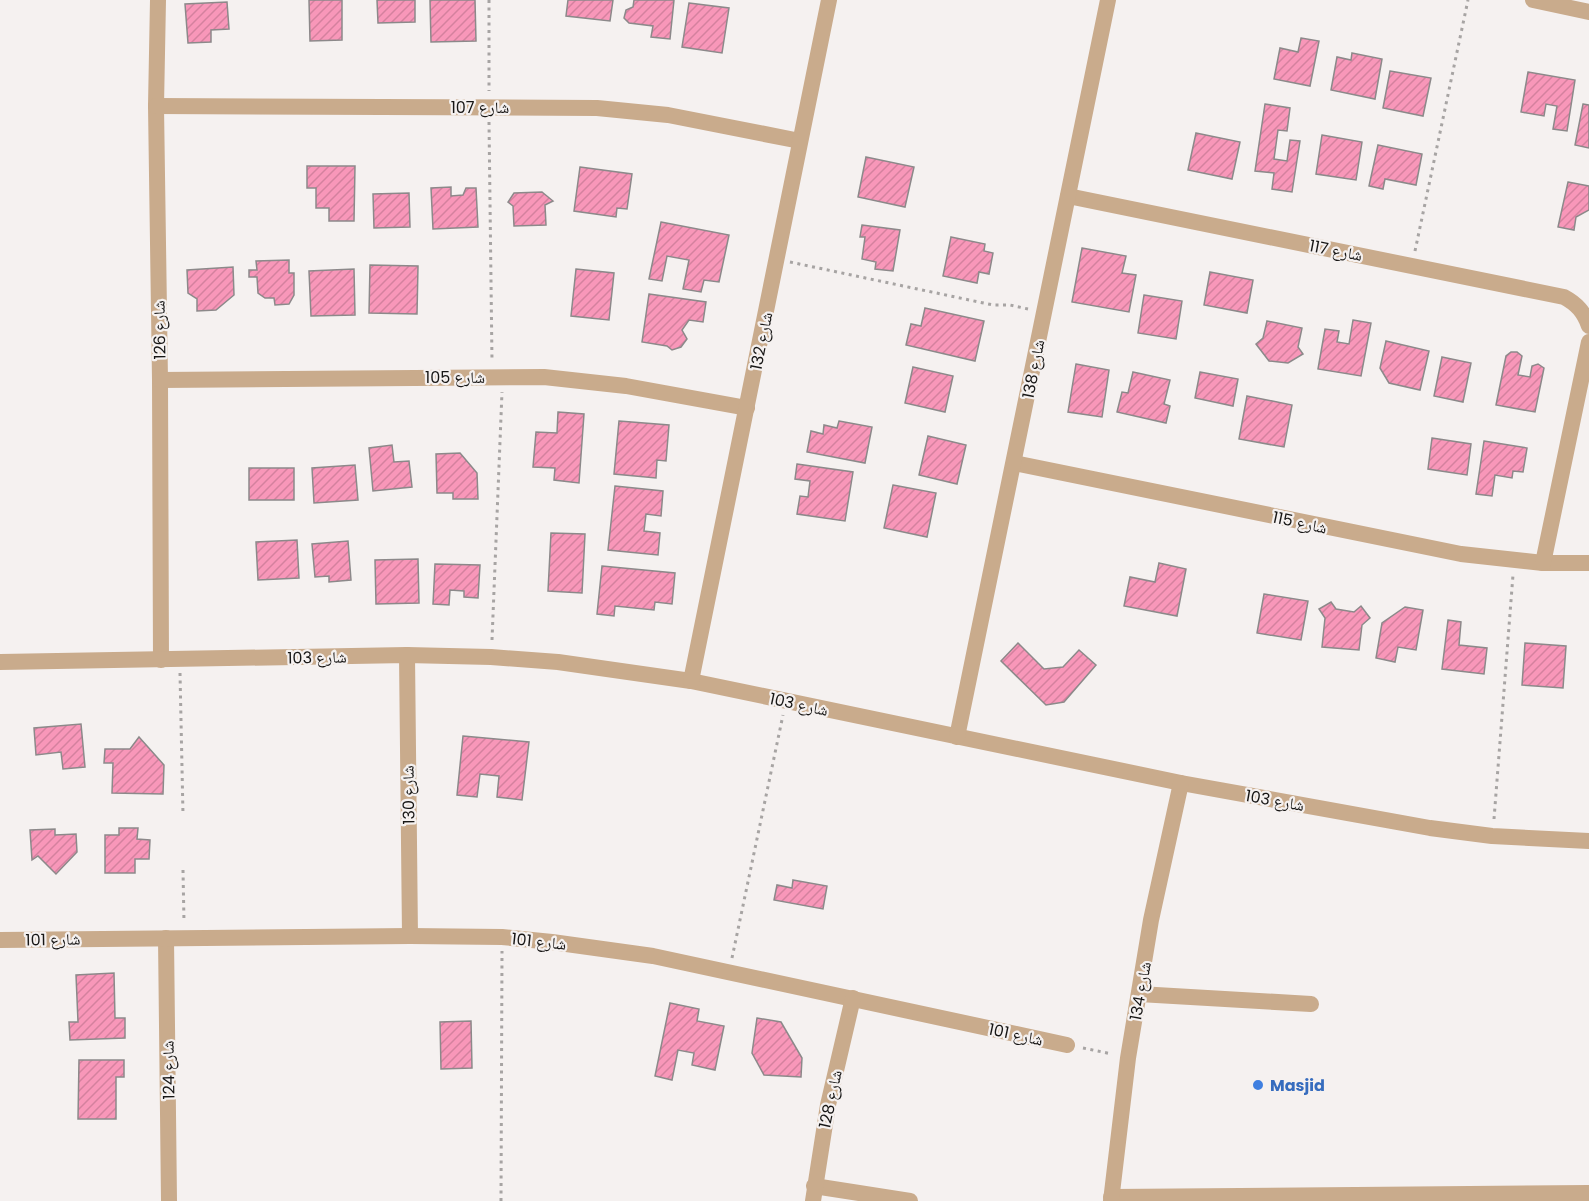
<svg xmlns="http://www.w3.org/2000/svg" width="1589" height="1201" viewBox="0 0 1589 1201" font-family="Poppins,'Noto Naskh Arabic',sans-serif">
  <defs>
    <pattern id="building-hatch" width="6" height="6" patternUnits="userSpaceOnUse" patternTransform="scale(1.5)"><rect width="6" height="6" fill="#f897b9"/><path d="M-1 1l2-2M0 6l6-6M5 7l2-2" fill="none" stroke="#d4819e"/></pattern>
  </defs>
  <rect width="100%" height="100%" fill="#f5f1f0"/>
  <g fill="url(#building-hatch)" stroke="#8c898a" stroke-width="1.5">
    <polygon points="309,0 342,0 342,40 310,41"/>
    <polygon points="377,0 415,0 415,22 378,23"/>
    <polygon points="430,0 475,0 476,41 431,42"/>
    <polygon points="568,0 613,0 610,21 566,16"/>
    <polygon points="634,0 674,0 670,39 651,37 653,26 629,23 624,18 626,10 633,7"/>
    <polygon points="227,2 229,29 211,30 211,42 188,43 185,4"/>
    <polygon points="689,3 729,8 722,53 682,47"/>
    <polygon points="1301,38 1319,41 1310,86 1274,79 1280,48 1298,52"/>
    <polygon points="1352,53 1382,59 1375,99 1331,90 1337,57 1351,60"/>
    <polygon points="1390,71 1431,78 1423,116 1383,108"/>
    <polygon points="1528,72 1575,80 1567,131 1553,129 1557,106 1546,104 1544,116 1521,112"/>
    <polygon points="1265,104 1290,108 1287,131 1278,130 1274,159 1287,161 1290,140 1300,141 1292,192 1272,189 1274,173 1255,171"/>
    <polygon points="1583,104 1589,105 1589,148 1575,145"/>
    <polygon points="1196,133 1240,142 1232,179 1188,170"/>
    <polygon points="1322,135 1362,142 1356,180 1316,174"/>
    <polygon points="1378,145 1422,154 1416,185 1385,179 1383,189 1369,186"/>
    <polygon points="866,157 914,167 905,207 858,197"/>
    <polygon points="307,166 355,166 354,221 329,221 329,208 316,208 316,188 307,188"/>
    <polygon points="580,167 632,174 627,209 617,208 616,217 574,211"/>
    <polygon points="1568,182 1589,186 1589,210 1576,217 1574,230 1558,227"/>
    <polygon points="451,187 451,196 463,195 466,188 476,188 478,227 433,229 431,188"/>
    <polygon points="542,192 553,201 545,205 546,225 514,226 513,206 508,202 514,193"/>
    <polygon points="409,193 410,227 374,228 373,194"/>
    <polygon points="661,222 729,235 719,282 704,280 701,292 683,289 689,260 667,256 662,281 649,279"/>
    <polygon points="862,225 900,230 893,271 875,269 876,262 862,259 865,237 860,237"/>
    <polygon points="951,237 985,244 984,251 993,253 989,274 979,272 977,283 943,276"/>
    <polygon points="1082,248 1126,256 1122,273 1136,275 1129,312 1072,302"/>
    <polygon points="289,260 289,273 294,273 294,295 289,304 275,305 274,298 265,298 258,293 257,277 249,277 249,270 257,270 256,261"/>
    <polygon points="370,265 418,266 417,314 369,313"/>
    <polygon points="233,267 234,295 216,310 197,311 197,299 188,293 187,270"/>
    <polygon points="354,269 355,315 311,316 309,271"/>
    <polygon points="576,269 614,273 609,320 571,316"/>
    <polygon points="1210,272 1253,280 1247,313 1204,305"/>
    <polygon points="649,294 706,302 703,322 689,320 682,330 687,339 681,347 672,350 667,346 642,342"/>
    <polygon points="1144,295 1182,301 1176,339 1138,333"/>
    <polygon points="925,308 984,321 975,361 906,345 911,324 921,326"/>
    <polygon points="1353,320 1371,323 1361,376 1318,369 1325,329 1339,331 1337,342 1349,344"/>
    <polygon points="1267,321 1302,328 1298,347 1303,354 1288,363 1269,361 1256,344 1263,338"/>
    <polygon points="1386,341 1429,351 1420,390 1389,383 1380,368"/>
    <polygon points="1511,352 1517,352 1522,356 1518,375 1530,377 1532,366 1538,364 1544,368 1535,412 1496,405 1506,356"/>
    <polygon points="1442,357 1471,363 1463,402 1434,396"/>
    <polygon points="1076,364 1109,370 1102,417 1068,412"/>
    <polygon points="913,367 953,376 945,412 905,403"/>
    <polygon points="1133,372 1170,380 1164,404 1170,406 1166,423 1117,412 1122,392 1128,393"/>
    <polygon points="1200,372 1238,379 1233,406 1195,398"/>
    <polygon points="1247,396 1292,405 1284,447 1239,439"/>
    <polygon points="558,412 584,414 579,483 554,480 555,468 533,467 536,432 557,433"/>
    <polygon points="619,421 669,425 666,461 657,460 656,478 614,474"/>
    <polygon points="839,421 872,427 865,463 807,452 811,431 823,434 824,425 837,428"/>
    <polygon points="928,436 966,445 957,484 919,475"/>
    <polygon points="1432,438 1471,444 1467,475 1428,469"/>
    <polygon points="1484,441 1527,448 1523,472 1513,471 1512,478 1495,475 1492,496 1476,494"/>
    <polygon points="392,445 394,462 409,461 412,487 373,491 369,448"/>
    <polygon points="460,453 477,473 478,499 453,499 453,493 437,493 436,454"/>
    <polygon points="797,464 853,472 845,521 797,514 800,496 808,497 810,481 795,479"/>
    <polygon points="355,465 358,500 314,503 312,468"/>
    <rect x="249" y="468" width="45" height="32"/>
    <polygon points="893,485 936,493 927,537 884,528"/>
    <polygon points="615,486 663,491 661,516 646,514 644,531 660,533 658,555 608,550"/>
    <polygon points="551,533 585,534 582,593 548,591"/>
    <polygon points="297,540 299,578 258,580 256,542"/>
    <polygon points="348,541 351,580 329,582 329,576 315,577 312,544"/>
    <polygon points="418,559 419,603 376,604 375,560"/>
    <polygon points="1159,563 1186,569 1177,616 1124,606 1130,577 1155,582"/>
    <polygon points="435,564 480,565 478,598 464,597 464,591 450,590 449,605 433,604"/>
    <polygon points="602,566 675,573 672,604 655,602 654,610 615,606 614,616 597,614"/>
    <polygon points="1264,594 1308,601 1301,640 1257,633"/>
    <polygon points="1331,602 1336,609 1354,612 1361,606 1370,618 1362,625 1359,650 1322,647 1325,618 1319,609"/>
    <polygon points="1405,607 1423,610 1416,650 1398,647 1395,662 1376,658 1382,623"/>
    <polygon points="1448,620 1461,622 1459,645 1487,648 1484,674 1442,669"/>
    <polygon points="1018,643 1044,669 1063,667 1079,650 1096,665 1064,702 1046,705 1001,661"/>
    <polygon points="1525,643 1566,646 1563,688 1522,685"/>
    <polygon points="81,724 85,767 63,769 61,752 36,755 34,728"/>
    <polygon points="463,736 529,742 522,800 497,797 499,776 480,774 477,797 457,795"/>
    <polygon points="139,737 164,765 163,794 112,793 113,763 104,763 105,749 130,749"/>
    <polygon points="119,828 138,828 137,839 150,840 149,859 135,859 135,873 105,873 105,835 119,835"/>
    <polygon points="55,829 55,835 76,834 77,852 56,874 38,856 32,860 30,830"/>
    <polygon points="793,880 827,886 823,909 774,900 777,885 792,888"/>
    <polygon points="114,973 115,1018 125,1018 125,1038 70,1040 69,1022 78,1022 76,975"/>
    <polygon points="670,1003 699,1009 697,1021 724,1026 715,1070 692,1065 694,1053 678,1050 672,1080 655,1076"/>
    <polygon points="757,1018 781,1022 802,1058 801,1077 764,1075 752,1053"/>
    <polygon points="471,1021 472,1068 441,1069 440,1022"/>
    <polygon points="79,1060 124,1060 124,1077 116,1077 116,1119 78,1119"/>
  </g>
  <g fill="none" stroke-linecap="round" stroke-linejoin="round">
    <g stroke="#a7a4a3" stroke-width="3" stroke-dasharray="3 4.5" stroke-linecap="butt">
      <polyline points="489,0 489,91"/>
      <polyline points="489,122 492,361"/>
      <polyline points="1415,251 1468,0"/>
      <polyline points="790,262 993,305 1010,305 1028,309"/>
      <polyline points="492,640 502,392"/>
      <polyline points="180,673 183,815"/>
      <polyline points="1494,819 1513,575"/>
      <polyline points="183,870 184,922"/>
      <polyline points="732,958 783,715"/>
      <polyline points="1083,1048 1112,1054"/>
      <polyline points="501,1201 502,951"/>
    </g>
    <g stroke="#c9ab8c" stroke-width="16">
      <polyline points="158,0 156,106 160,380 161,660"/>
      <polyline points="1533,0 1589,12"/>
      <polyline points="156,106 597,108 668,115 800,141"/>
      <path d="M1068 196 1564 297C1577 304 1584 312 1589 326"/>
      <polyline points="160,380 544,377 626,386 747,408"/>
      <polyline points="1014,463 1461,554 1543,563 1589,563"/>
      <polyline points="1543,563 1589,342"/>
      <polyline points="407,655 410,936"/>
      <polyline points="0,662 407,655 491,657 558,662 691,681 1181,783 1430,828 1492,836 1589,841"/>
      <polyline points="691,681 829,0"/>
      <polyline points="957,737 1108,0"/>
      <polyline points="166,938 169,1201"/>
      <polyline points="0,940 410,936 502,937 552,942 653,956 1067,1045"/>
      <polyline points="1139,994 1311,1004"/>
      <polyline points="814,1186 910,1201"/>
      <polyline points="1111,1197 1589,1193"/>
      <polyline points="813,1201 828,1105 853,998"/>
      <polyline points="1111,1201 1128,1058 1151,920 1181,783"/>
    </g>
  </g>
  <circle fill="#3f7fe0" stroke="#f5f1f0" stroke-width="2" cx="1258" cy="1085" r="6"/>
  <g text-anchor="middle" stroke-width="4.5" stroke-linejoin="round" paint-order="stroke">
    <g font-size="16" fill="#171615" stroke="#f5f1f0">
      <text x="480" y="113">شارع 107</text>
      <text transform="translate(1336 250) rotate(11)" y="6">شارع 117</text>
      <text transform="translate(159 330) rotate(-91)" y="6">شارع 126</text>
      <text transform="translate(761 341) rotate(-79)" y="6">شارع 132</text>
      <text transform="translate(1033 369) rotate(-79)" y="6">شارع 138</text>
      <text x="455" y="383">شارع 105</text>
      <text transform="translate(1300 522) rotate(12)" y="6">شارع 115</text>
      <text transform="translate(317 657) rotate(-1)" y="6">شارع 103</text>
      <text transform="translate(799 704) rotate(12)" y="6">شارع 103</text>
      <text transform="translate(408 795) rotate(-91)" y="6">شارع 130</text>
      <text transform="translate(1275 800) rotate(10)" y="6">شارع 103</text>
      <text transform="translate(53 939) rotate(-1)" y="6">شارع 101</text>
      <text transform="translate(539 941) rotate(6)" y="6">شارع 101</text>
      <text transform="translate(1140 991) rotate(-80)" y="6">شارع 134</text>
      <text transform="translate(1016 1034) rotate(12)" y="6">شارع 101</text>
      <text transform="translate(168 1070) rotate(-91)" y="6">شارع 124</text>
      <text transform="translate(830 1099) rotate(-78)" y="6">شارع 128</text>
    </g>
    <g font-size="16" font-weight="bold" fill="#366cbe" stroke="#f5f1f0" text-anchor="start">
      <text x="1270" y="1091">Masjid</text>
    </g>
  </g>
</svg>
